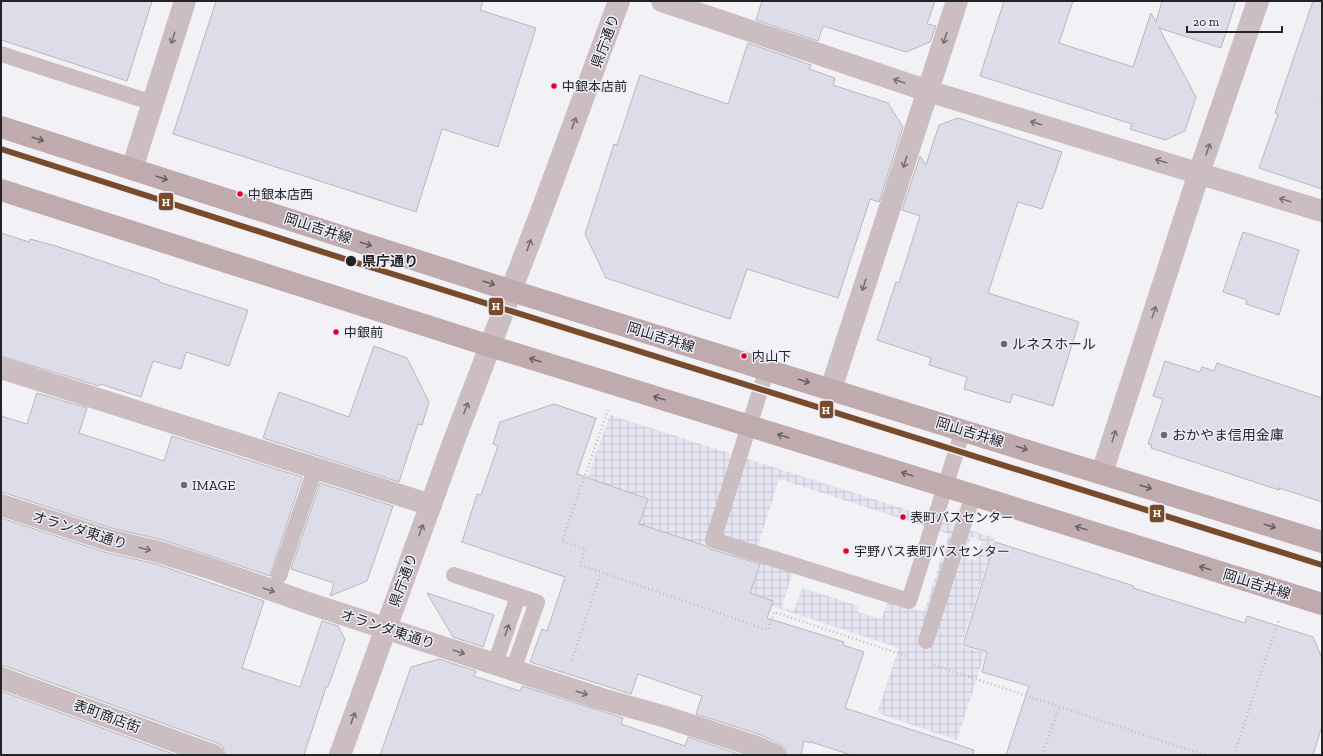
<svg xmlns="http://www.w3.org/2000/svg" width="1323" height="756" viewBox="0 0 1323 756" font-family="'Zilla Slab','Noto Sans JP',serif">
  <defs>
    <pattern id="industrial-grid" width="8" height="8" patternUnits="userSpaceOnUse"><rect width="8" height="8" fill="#e6e6f3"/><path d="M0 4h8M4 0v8" fill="none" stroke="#c5c5d0"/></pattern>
  </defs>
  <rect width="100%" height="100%" fill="#f1f1f6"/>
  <path fill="url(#industrial-grid)" fill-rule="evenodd" d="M610 415 995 538 961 646 985 653 957 740 877 713 899 648 772 606 766 624 585 563 590 546 566 538ZM779 479 949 534 924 612 888 601 881 619 858 612 859 606 802 588 794 611 782 607 793 572 754 559ZM593 480 648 499 622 573 592 563 599 542 575 533ZM648 527 760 564 743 614 632 577ZM971 537 982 541 976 560 965 557ZM751 594 773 601 765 623 744 616Z"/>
  <g fill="#ddddea" stroke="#b8b8bc">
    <polygon points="1,1 152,1 127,81 1,40"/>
    <polygon points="216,1 483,1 480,10 536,28 498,147 442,129 416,212 173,134"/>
    <polygon points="762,1 935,1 927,24 936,26 930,42 906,52 823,26 818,41 756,20"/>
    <polygon points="1004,1 1073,1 1059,43 1133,67 1151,13 1156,22 1162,1 1236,1 1221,48 1159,28 1196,97 1185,131 1165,140 1130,129 1132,124 980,76"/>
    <polygon points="1313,1 1322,1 1322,189 1259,168 1278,114 1275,113"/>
    <polygon points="748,43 811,65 809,69 835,78 833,85 888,103 903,127 879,202 870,199 838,298 747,269 730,319 606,278 585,234 614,144 617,145 640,75 728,104"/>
    <polygon points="958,118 1062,152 1042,209 1018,202 988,293 1079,322 1053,406 1013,394 1010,403 964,389 967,377 929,365 931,358 877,340 896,282 899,283 920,216 902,210 920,156 926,165 939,125"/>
    <polygon points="1243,232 1299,250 1279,315 1246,304 1247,300 1223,292"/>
    <polygon points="1,233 29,242 30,239 56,246 159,280 159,282 248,310 229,366 186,352 181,369 153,361 141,397 100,384 99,386 1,356"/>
    <polygon points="374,346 407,358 429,402 422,425 418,424 399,482 263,438 279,392 349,417"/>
    <polygon points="1165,361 1200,372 1202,367 1214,371 1217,363 1322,398 1322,502 1279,488 1279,490 1151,448 1152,445 1148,444 1163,399 1153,396"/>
    <polygon points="37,393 87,408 79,433 164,461 172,436 302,477 270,576 163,540 111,528 5,493 1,493 1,416 27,424"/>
    <polygon points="554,404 596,418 577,474 648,499 639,524 706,546 710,549 760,564 750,593 773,601 767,618 844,642 843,645 864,652 845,708 974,750 973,755 851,755 811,742 811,743 804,741 801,755 787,755 785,748 780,744 761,735 696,714 702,696 638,674 631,694 530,662 542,629 547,631 565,577 462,542 477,494 481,495 498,446 493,444 500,422"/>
    <polygon points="320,483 393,506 367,581 330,596 334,583 291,569"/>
    <polygon points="1,518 104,552 156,564 264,601 242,668 300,687 322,621 338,626 345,639 328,687 326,687 304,755 225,755 223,747 217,743 5,666 1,666"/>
    <polygon points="995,542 1134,586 1133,588 1245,623 1247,616 1313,637 1322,658 1322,726 1313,755 1006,755 1029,686 982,672 987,652 963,645"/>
    <polygon points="427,593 494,615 483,647 453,637"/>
    <polygon points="439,659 476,671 474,676 520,691 522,686 623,718 621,724 685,746 688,737 741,755 380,755 411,667"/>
    <polygon points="1,691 176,755 1,755"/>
  </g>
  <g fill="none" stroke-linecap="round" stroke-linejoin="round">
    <g stroke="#c2babc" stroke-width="2.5" stroke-dasharray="1 3" stroke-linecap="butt">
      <polyline points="1322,98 1320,103 1322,103"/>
      <polyline points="608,410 562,541 585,549 580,565 768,630 774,612 906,656"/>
      <polyline points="572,660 601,573"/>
      <polyline points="934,665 1204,755"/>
      <polyline points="1042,755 1059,707"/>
      <polyline points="1234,755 1279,619"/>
    </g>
    <g stroke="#ccbec0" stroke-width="16">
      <polyline points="1,54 153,103"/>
      <polyline points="767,369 713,540 909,601 963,430"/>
      <polyline points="454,575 537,602 513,670"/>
      <polyline points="279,576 315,469"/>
      <polyline points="926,641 973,495"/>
      <polyline points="495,664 518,596"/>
    </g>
    <polyline stroke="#ccbec0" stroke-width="22" points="1,678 213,755"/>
    <g stroke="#ccbec0" stroke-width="22">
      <polyline points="662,1 928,91 1322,211"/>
      <polyline points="132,169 185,1"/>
      <polyline points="1,368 431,505"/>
      <polyline points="831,389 957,1"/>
      <polyline points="1102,473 1199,173 1258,1"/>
      <polyline points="1,505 108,540 159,552 209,568 308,603 602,699 666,717 757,747 775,755"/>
    </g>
    <polyline stroke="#ccbec0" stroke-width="22" points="340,755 452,446 543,207 619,1"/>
    <g stroke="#bfabae" stroke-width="22">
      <polyline points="1,127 512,291 1322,542"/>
      <polyline points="1,190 490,346 973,495 1322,604"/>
    </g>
    <g stroke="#eeeff9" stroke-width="9">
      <polyline id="tram-1" points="1,149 351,261 1322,565"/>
    </g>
    <use href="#tram-1" stroke="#7a4b2a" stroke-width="6"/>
  </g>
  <defs><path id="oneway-shaft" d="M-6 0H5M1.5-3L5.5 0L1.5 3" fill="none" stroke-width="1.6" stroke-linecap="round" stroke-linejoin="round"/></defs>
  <g stroke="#787073">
    <use href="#oneway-shaft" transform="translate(173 38) rotate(107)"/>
    <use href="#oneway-shaft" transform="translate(945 38) rotate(108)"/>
    <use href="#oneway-shaft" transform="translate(899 81) rotate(-161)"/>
    <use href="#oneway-shaft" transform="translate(574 123) rotate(-70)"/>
    <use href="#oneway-shaft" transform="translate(1036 123) rotate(-163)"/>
    <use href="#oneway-shaft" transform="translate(1208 149) rotate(-71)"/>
    <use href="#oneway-shaft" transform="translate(1161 161) rotate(-163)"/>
    <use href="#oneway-shaft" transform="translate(905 162) rotate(108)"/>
    <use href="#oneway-shaft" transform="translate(1285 200) rotate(-163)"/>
    <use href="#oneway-shaft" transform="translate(529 245) rotate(-70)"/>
    <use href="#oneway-shaft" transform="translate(864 285) rotate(108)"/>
    <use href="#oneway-shaft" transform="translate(1154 312) rotate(-72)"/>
    <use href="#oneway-shaft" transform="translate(466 408) rotate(-69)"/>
    <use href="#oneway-shaft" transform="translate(1114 436) rotate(-72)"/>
    <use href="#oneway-shaft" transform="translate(421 530) rotate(-70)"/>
    <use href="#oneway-shaft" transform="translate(145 549) rotate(14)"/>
    <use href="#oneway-shaft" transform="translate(269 590) rotate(18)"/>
    <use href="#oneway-shaft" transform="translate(507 630) rotate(-71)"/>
    <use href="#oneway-shaft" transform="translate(459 652) rotate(18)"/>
    <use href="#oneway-shaft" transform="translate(582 693) rotate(18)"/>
    <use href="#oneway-shaft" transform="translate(353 718) rotate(-70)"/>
  </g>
  <g stroke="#696063">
    <use href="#oneway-shaft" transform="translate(38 139) rotate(18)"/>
    <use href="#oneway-shaft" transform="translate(162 178) rotate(18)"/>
    <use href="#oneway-shaft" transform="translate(366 244) rotate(18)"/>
    <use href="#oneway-shaft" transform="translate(489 283) rotate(18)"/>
    <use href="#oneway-shaft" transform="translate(535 360) rotate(-163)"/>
    <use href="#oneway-shaft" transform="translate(804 381) rotate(17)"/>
    <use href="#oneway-shaft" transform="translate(659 398) rotate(-163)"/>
    <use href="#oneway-shaft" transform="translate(783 436) rotate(-163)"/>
    <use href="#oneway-shaft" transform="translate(1022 448) rotate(17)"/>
    <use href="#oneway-shaft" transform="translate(907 474) rotate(-163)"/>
    <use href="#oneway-shaft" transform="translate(1146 487) rotate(17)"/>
    <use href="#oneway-shaft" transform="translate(1270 526) rotate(17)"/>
    <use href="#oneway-shaft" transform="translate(1081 528) rotate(-163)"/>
    <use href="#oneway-shaft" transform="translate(1205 568) rotate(-163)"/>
  </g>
  <g fill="#e4002b" stroke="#eeeff9" stroke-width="1.5">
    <circle cx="554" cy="86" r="3.5"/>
    <circle cx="240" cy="194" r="3.5"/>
    <circle cx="336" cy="332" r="3.5"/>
    <circle cx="744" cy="356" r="3.5"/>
    <circle cx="903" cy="517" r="3.5"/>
    <circle cx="846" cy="551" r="3.5"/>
  </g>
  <circle fill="#232326" stroke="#eeeff9" stroke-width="1.5" cx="351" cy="261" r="6"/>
  <g fill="#6b6b6f" stroke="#eeeff9" stroke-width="1.5">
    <circle cx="1004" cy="344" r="4"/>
    <circle cx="1164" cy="435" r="4"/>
    <circle cx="184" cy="485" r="4"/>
  </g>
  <g text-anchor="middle" stroke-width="3" stroke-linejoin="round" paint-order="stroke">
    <g font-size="13" fill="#232326" stroke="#eeeff9" text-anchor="start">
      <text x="562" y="91">中銀本店前</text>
      <text x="248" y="199">中銀本店西</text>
      <text x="344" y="337">中銀前</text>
      <text x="752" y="361">内山下</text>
      <text x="910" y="522">表町バスセンター</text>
      <text x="854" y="556">宇野バス表町バスセンター</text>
    </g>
    <g font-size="14" fill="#232326" stroke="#eeeff9">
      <text transform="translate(605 41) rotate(-70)" y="5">県庁通り</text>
      <text transform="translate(318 228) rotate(18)" y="5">岡山吉井線</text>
      <text transform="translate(661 337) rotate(17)" y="5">岡山吉井線</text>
      <text transform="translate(970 432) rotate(17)" y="5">岡山吉井線</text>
      <text transform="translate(80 530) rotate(17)" y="5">オランダ東通り</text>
      <text transform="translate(403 580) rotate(-70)" y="5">県庁通り</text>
      <text transform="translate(1257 584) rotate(17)" y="5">岡山吉井線</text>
      <text transform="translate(388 629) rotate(18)" y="5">オランダ東通り</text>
      <text transform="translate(107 716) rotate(20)" y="5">表町商店街</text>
    </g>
    <g font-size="14" font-weight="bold" fill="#232326" stroke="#eeeff9" text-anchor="start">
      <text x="362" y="266">県庁通り</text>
    </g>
    <g font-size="14" fill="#232326" stroke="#eeeff9" text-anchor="start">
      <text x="1012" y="349">ルネスホール</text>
      <text x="1172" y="440">おかやま信用金庫</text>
      <text x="192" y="490">IMAGE</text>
    </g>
  </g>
  <g stroke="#eeeff9" stroke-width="1.5">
    <rect x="158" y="192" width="16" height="19" rx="4" fill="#7a4b2a"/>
    <rect x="488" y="297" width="16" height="19" rx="4" fill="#7a4b2a"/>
    <rect x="819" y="400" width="15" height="19" rx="4" fill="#7a4b2a"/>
    <rect x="1149" y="504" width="16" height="19" rx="4" fill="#7a4b2a"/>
  </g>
  <g font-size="11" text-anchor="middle" font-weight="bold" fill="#fff">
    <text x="166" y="206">H</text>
    <text x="496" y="310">H</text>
    <text x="826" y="414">H</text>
    <text x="1157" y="517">H</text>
  </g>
  <rect width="1323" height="756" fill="none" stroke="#232326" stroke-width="4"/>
  <path d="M1187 26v6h95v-6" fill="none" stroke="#232326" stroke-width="2"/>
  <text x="1193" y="26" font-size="12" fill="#232326" stroke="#eeeff9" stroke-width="3" paint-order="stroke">20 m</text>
</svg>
